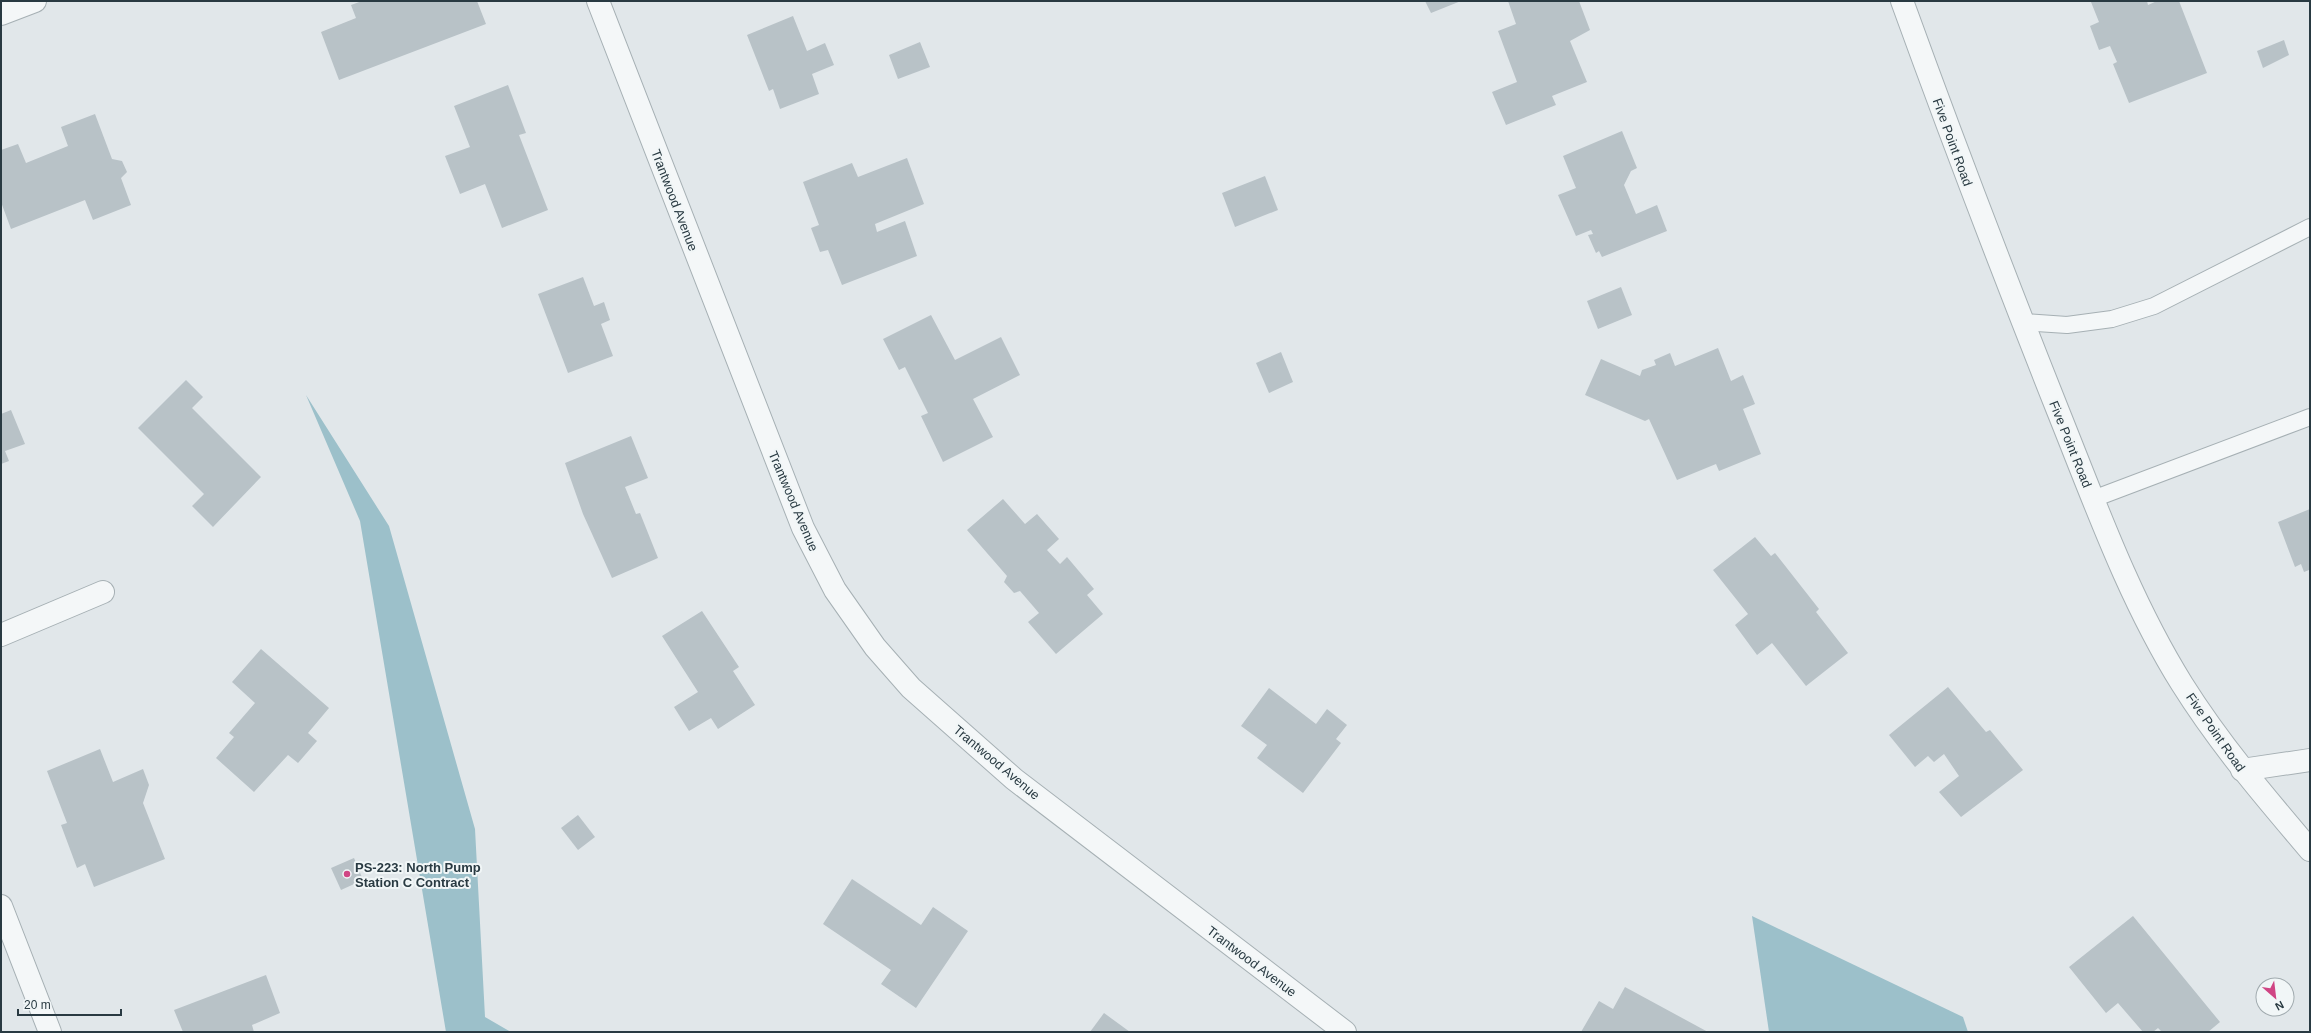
<svg xmlns="http://www.w3.org/2000/svg" width="2311" height="1033" viewBox="0 0 2311 1033" font-family="Arial,sans-serif">
  <rect width="100%" height="100%" fill="#e1e7ea"/>
  <g fill="#9cc0ca">
    <polygon points="306,395 389,526 475,829 485,1017 511,1032 446,1032 360,521"/>
    <polygon points="1752,916 1963,1017 1968,1032 1769,1032"/>
  </g>
  <g fill="#b8c2c7">
    <polygon points="362,1 477,1 486,24 339,80 321,32 356,18 351,5"/>
    <polygon points="1425,1 1461,1 1431,13"/>
    <polygon points="1508,1 1579,1 1590,30 1570,41 1587,82 1552,96 1556,105 1506,125 1492,92 1517,82 1498,31 1516,24"/>
    <polygon points="2147,1 2148,5 2157,1 2179,1 2207,73 2129,103 2113,64 2117,62 2110,46 2099,50 2090,26 2099,22 2091,2"/>
    <polygon points="793,16 807,51 825,43 834,65 812,74 819,94 780,109 773,89 769,91 747,35"/>
    <polygon points="2284,40 2289,55 2263,68 2257,51"/>
    <polygon points="920,42 930,67 898,79 889,55"/>
    <polygon points="508,85 526,133 519,135 548,210 502,228 485,184 460,194 445,156 470,147 454,106"/>
    <polygon points="95,114 112,159 122,161 127,172 121,178 131,205 93,220 85,200 11,229 1,202 1,150 18,144 26,163 68,146 61,127"/>
    <polygon points="1622,131 1637,168 1631,171 1624,185 1636,214 1657,205 1667,231 1602,257 1599,251 1596,253 1588,235 1593,234 1591,230 1576,236 1558,195 1576,188 1563,156"/>
    <polygon points="907,158 924,204 875,224 877,232 905,221 917,256 842,285 828,250 820,252 811,228 819,225 803,182 852,163 858,177"/>
    <polygon points="1265,176 1278,210 1235,227 1222,193"/>
    <polygon points="583,277 594,306 604,302 610,320 601,324 613,356 568,373 538,294"/>
    <polygon points="1621,287 1632,315 1598,329 1587,301"/>
    <polygon points="931,315 955,360 1001,337 1020,375 973,399 993,437 943,462 921,416 928,413 905,367 899,370 883,339"/>
    <polygon points="1718,348 1731,381 1743,375 1755,404 1743,409 1761,454 1719,471 1716,464 1677,480 1649,419 1645,421 1585,395 1601,359 1640,376 1642,370 1656,365 1654,360 1670,353 1675,366"/>
    <polygon points="1281,352 1293,382 1269,393 1256,363"/>
    <polygon points="186,380 203,397 192,408 261,477 213,527 192,506 204,494 138,428"/>
    <polygon points="11,410 25,444 5,451 9,461 1,464 1,414"/>
    <polygon points="631,436 648,478 625,487 636,514 640,513 658,558 612,578 583,514 565,463"/>
    <polygon points="1003,499 1025,524 1037,514 1059,539 1047,550 1060,564 1067,557 1094,589 1087,595 1103,614 1056,654 1028,622 1039,613 1020,591 1014,593 1004,582 1007,576 967,530"/>
    <polygon points="2310,509 2310,573 2309,570 2304,572 2301,564 2295,567 2278,522"/>
    <polygon points="1755,537 1771,556 1775,553 1819,609 1816,612 1848,653 1806,686 1772,643 1757,655 1735,625 1748,614 1713,570"/>
    <polygon points="702,611 739,667 733,671 755,705 718,729 711,718 689,731 674,707 698,692 662,636"/>
    <polygon points="261,649 329,708 308,733 317,741 298,763 288,755 254,792 216,758 234,737 229,733 255,703 232,682"/>
    <polygon points="1948,687 1986,732 1990,730 2023,770 1961,817 1939,792 1959,776 1944,754 1934,762 1928,756 1915,767 1889,735"/>
    <polygon points="1269,688 1316,724 1327,709 1347,725 1336,739 1341,743 1303,793 1257,758 1267,745 1241,726"/>
    <polygon points="100,749 113,782 143,769 149,785 143,803 165,859 94,887 85,864 77,868 61,825 67,823 47,771"/>
    <polygon points="578,815 595,837 578,850 561,828"/>
    <polygon points="354,858 363,880 341,890 331,868"/>
    <polygon points="852,879 921,925 933,907 968,931 916,1008 881,984 891,970 823,924"/>
    <polygon points="2133,916 2220,1022 2208,1032 2162,1032 2158,1028 2153,1032 2143,1032 2118,1003 2106,1013 2069,967"/>
    <polygon points="266,975 280,1013 252,1025 254,1032 183,1032 174,1010"/>
    <polygon points="1625,987 1708,1032 1581,1032 1599,1001 1613,1009"/>
    <polygon points="1104,1013 1130,1032 1090,1032"/>
  </g>
  <g fill="none" stroke-linecap="round" stroke-linejoin="round">
    <g stroke="#a6b0b4" stroke-width="18">
      <g id="service">
        <polyline points="2023,322 2067,325 2112,319 2154,306 2310,227"/>
        <polyline points="2093,499 2310,417"/>
      </g>
    </g>
    <g stroke="#a6b0b4" stroke-width="24">
      <g id="minor">
        <polyline points="598,1 803,528 835,590 875,647 911,688 1014,779 1345,1032"/>
        <path d="M1902 1C1952 139 2004 275 2058 411 2095 503 2129 599 2182 684 2219 743 2264 796 2310 850"/>
        <polyline points="1,14 35,1"/>
        <polyline points="1,635 103,592"/>
        <polyline points="2242,770 2310,760"/>
        <polyline points="1,906 50,1032"/>
      </g>
    </g>
    <use href="#service" stroke="#f4f7f8" stroke-width="16"/>
    <use href="#minor" stroke="#f4f7f8" stroke-width="22"/>
  </g>
  <circle fill="#d04584" stroke="#f1f6f7" stroke-width="1.5" cx="347" cy="874" r="4"/>
  <g text-anchor="middle" stroke-width="4" stroke-linejoin="round" paint-order="stroke">
    <g font-size="13" fill="#293a42" stroke="#f1f6f7">
      <text transform="translate(1953 142) rotate(70)" y="5">Five Point Road</text>
      <text transform="translate(675 200) rotate(69)" y="5">Trantwood Avenue</text>
      <text transform="translate(2071 444) rotate(68)" y="5">Five Point Road</text>
      <text transform="translate(794 501) rotate(67)" y="5">Trantwood Avenue</text>
      <text transform="translate(2216 732) rotate(55)" y="5">Five Point Road</text>
      <text transform="translate(997 762) rotate(40)" y="5">Trantwood Avenue</text>
      <text transform="translate(1252 961) rotate(37)" y="5">Trantwood Avenue</text>
    </g>
    <g font-size="13" font-weight="bold" fill="#293a42" stroke="#f1f6f7" text-anchor="start">
      <text x="355" y="872">PS-223: North Pump<tspan x="355" dy="15">Station C Contract</tspan></text>
    </g>
  </g>
  <rect width="2311" height="1033" fill="none" stroke="#293a42" stroke-width="4"/>
  <g transform="translate(2275 997) rotate(152)"><circle r="19" fill="#f1f6f7" stroke="#a1abaf"/>
  <path d="M0-3L7 15L0 10L-7 15Z" fill="#d04584"/>
  <text y="-6" font-size="11" font-weight="bold" text-anchor="middle" fill="#293a42">N</text>
  </g>
  <path d="M18 1009v6h103v-6" fill="none" stroke="#293a42" stroke-width="2"/>
  <text x="24" y="1009" font-size="12" fill="#293a42" stroke="#f1f6f7" stroke-width="3" paint-order="stroke">20 m</text>
</svg>
